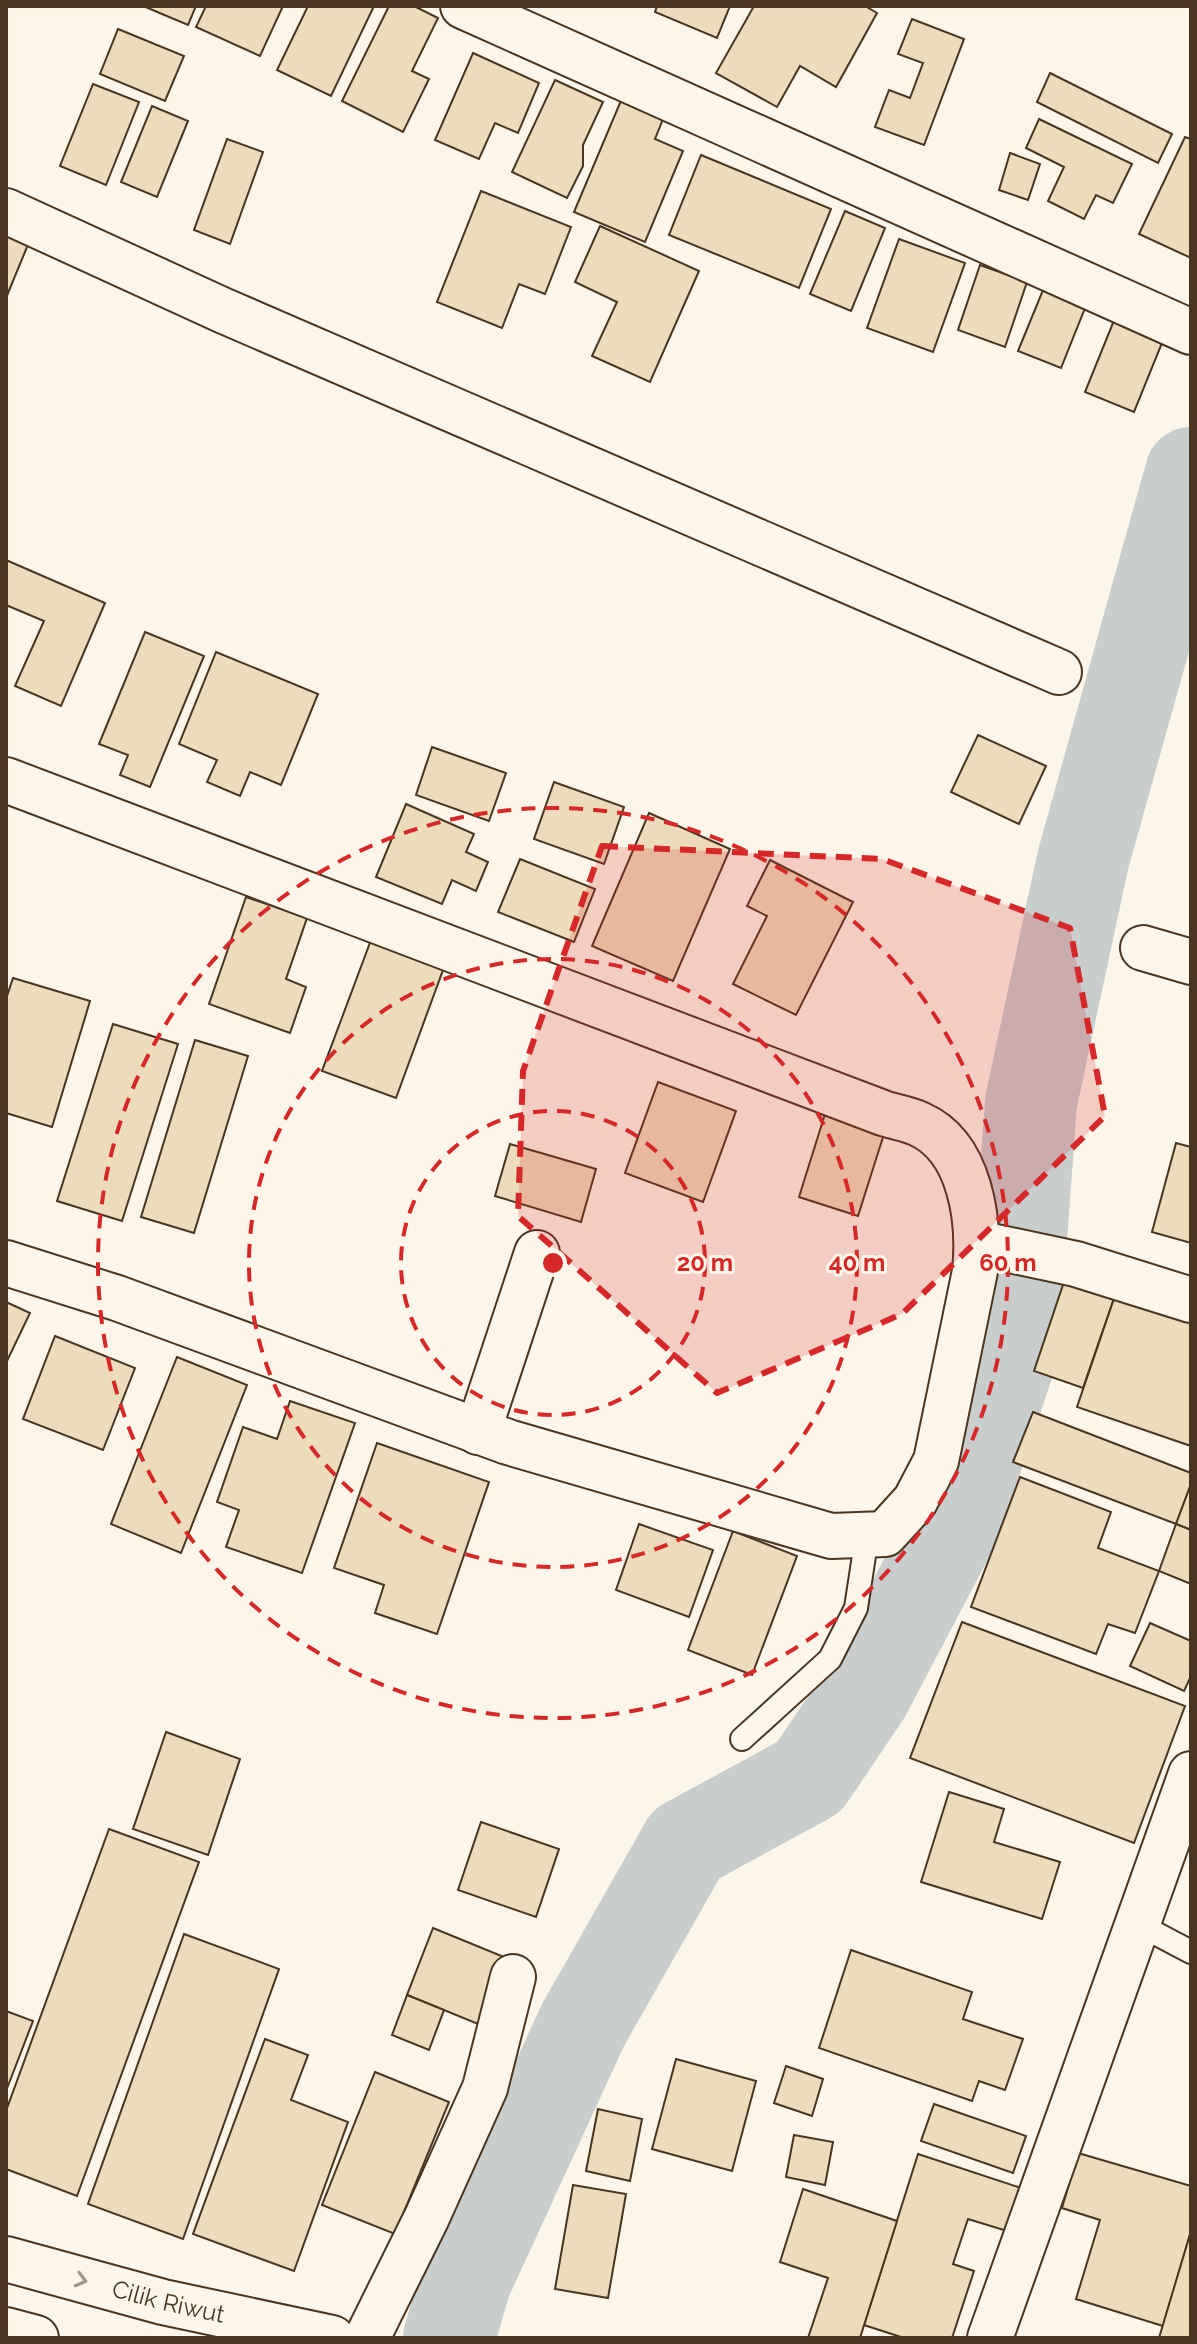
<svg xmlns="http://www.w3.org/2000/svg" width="1197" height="2344" viewBox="0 0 1197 2344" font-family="Raleway,sans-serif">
  <rect width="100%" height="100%" fill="#fbf6e9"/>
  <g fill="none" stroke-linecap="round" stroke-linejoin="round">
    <polyline stroke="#c9cecd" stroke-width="92" points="449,2338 465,2282 583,2025 686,1844 809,1777 865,1694 955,1523 1013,1350 1031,1102 1083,860 1191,473"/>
  </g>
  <g fill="#ecdcbc" stroke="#4a3520" stroke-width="2">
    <polygon points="143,6 196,6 188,25"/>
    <polygon points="206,6 283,6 260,56 196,27"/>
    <polygon points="308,6 374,6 331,96 277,70"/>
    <polygon points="389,6 414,6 438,18 412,71 429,79 403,132 342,101"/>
    <polygon points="657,6 730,6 717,38 655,12"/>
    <polygon points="754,6 865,6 877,13 836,87 800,66 777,107 716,73"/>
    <polygon points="912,19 964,39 924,145 875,127 889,90 910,98 923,63 898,54"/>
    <polygon points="118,29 184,56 165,101 100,74"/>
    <polygon points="473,53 539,83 518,133 495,123 479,159 435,140"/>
    <polygon points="1050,73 1172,134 1158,163 1037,102"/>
    <polygon points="555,80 603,102 583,145 583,166 567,198 512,172"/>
    <polygon points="93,84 139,102 106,185 60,166"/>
    <polygon points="625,91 667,109 655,139 683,151 645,242 574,212"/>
    <polygon points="152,106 188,121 157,197 121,182"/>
    <polygon points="1039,119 1132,164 1113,203 1096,195 1084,219 1048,201 1064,167 1026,148"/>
    <polygon points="1185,137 1191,139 1191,258 1139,234"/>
    <polygon points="227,139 263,152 230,244 194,230"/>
    <polygon points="1010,153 1040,164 1028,200 999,190"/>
    <polygon points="701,155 831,209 799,288 669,235"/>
    <polygon points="481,191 571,227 545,294 519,284 502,328 437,302"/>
    <polygon points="845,211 885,228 851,311 810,294"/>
    <polygon points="6,218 34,230 6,298"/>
    <polygon points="600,226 699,271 650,382 592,356 617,302 575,282"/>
    <polygon points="899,239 965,263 933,352 867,328"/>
    <polygon points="980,265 1027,282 1005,347 958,330"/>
    <polygon points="1043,290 1085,308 1061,368 1018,351"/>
    <polygon points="1117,313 1166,333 1134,412 1085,392"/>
    <polygon points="6,560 105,603 61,706 15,686 44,621 6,605"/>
    <polygon points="145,632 204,656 150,787 120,775 128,755 99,744"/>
    <polygon points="216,652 318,694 281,785 250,772 240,796 207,782 217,760 179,744"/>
    <polygon points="978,735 1046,766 1019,824 951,792"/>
    <polygon points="432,747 506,773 489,821 416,795"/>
    <polygon points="554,782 624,807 604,864 534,839"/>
    <polygon points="406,804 474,834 466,852 488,862 476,891 452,880 442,904 376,877"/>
    <polygon points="649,813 730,849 673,981 592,946"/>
    <polygon points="520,859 595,889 574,942 498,912"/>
    <polygon points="770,860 853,902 796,1015 733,984 767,916 747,906"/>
    <polygon points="246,897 307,918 286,979 306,987 290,1033 209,1004"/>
    <polygon points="377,924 450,951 396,1098 322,1071"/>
    <polygon points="13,978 90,1001 52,1127 6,1113 6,999"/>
    <polygon points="113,1024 178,1044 122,1221 57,1201"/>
    <polygon points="195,1040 248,1056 194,1233 141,1217"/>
    <polygon points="658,1082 736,1111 703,1202 625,1173"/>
    <polygon points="825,1114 884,1134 858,1216 799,1197"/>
    <polygon points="1176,1143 1191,1147 1191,1243 1152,1232"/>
    <polygon points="510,1144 596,1169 581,1222 495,1196"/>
    <polygon points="1070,1264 1120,1281 1083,1388 1034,1371"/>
    <polygon points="1120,1281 1191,1305 1191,1446 1077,1407"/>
    <polygon points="6,1302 30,1313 6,1363"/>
    <polygon points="55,1336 135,1368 103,1450 23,1419"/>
    <polygon points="177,1357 247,1385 181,1553 111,1524"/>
    <polygon points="290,1401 355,1423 302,1573 226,1547 239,1510 217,1502 243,1427 277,1439"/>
    <polygon points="1033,1412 1191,1473 1191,1484 1176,1524 1013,1462"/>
    <polygon points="377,1443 489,1482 437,1634 375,1613 384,1585 334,1568"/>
    <polygon points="1020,1477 1111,1512 1098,1548 1159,1571 1135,1633 1108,1624 1096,1654 971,1607"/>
    <polygon points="1191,1484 1191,1530 1176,1524"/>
    <polygon points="639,1524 713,1550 689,1617 616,1590"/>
    <polygon points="1176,1524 1191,1530 1191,1584 1159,1571"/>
    <polygon points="733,1531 797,1556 752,1675 688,1650"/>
    <polygon points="962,1622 1185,1706 1134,1843 910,1758"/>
    <polygon points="1150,1623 1191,1641 1191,1676 1184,1691 1130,1666"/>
    <polygon points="166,1732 240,1759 208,1855 133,1829"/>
    <polygon points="949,1792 1004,1809 994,1842 1060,1862 1042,1919 921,1882"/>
    <polygon points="481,1822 559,1849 536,1917 458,1890"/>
    <polygon points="109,1829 199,1862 77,2196 6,2169 6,2111"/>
    <polygon points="433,1928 504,1957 478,2024 407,1995"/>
    <polygon points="184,1934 279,1969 183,2239 88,2204"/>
    <polygon points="851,1950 972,1992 963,2019 1023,2039 1005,2090 979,2081 972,2101 819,2048"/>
    <polygon points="407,1995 444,2010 429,2050 392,2035"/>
    <polygon points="6,2011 33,2021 6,2091"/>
    <polygon points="265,2039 308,2055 291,2100 348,2122 294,2271 193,2234"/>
    <polygon points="676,2059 756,2081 732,2171 652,2149"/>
    <polygon points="786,2066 823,2079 812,2116 774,2103"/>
    <polygon points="375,2072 449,2102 395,2234 322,2205"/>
    <polygon points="934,2104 1026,2136 1013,2173 921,2141"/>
    <polygon points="598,2109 642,2119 630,2181 586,2171"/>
    <polygon points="794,2135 833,2142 825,2185 786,2177"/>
    <polygon points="1078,2153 1191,2186 1191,2231 1163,2326 1076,2299 1100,2220 1062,2208"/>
    <polygon points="918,2154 1021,2188 1007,2231 968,2219 953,2264 974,2271 952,2338 904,2338 864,2325"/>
    <polygon points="573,2185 626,2194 608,2298 555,2289"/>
    <polygon points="803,2189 897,2221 860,2338 808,2338 828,2278 780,2262"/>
    <polygon points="1191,2231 1191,2338 1159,2338"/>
  </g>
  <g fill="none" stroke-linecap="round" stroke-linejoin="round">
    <g stroke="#4a3520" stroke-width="26">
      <g id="service">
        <polyline points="742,1739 830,1659 856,1608 867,1536"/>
        <polyline points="1136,1923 1191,1952"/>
      </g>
    </g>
    <g stroke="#4a3520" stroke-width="48">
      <g id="minor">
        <polyline points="463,6 1191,332"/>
        <polyline points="6,211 222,310 1059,672"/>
        <path d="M6 780 883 1113C895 1117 908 1119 919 1124 971 1147 980 1221 975 1271L936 1461 915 1501 885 1534 831 1536 508 1442 117 1298 6 1263"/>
        <polyline points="1143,948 1191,962"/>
        <polyline points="977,1243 1076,1264 1191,1300"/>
        <polyline points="478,1432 537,1253"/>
        <polyline points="367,2338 427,2217 485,2088 513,1977"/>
        <polyline points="990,2338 1191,1774"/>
      </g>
    </g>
    <g stroke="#4a3520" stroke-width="48">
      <g id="primary">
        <path id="s1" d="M6 2259 163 2302 332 2338"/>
        <polyline points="6,2330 36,2338"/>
      </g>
    </g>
    <use href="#service" stroke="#fbf6e9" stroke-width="22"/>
    <use href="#minor" stroke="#fbf6e9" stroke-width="44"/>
    <use href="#primary" stroke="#fbf6e9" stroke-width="44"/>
  </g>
  <defs><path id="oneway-chevron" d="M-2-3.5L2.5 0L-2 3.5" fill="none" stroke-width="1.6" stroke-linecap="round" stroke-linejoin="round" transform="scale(2)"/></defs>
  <use stroke="#a29684" href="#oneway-chevron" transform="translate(81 2280) rotate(15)"/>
  <path fill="#d62828" fill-opacity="0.2" stroke="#d62828" stroke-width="6" stroke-dasharray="16 10" stroke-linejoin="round" d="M602 846 882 859 1070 928 1105 1116 902 1314 717 1393 518 1216 523 1071Z"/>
  <g fill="none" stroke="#d62828" stroke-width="4" stroke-dasharray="14 10">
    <circle cx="553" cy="1263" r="152"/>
    <circle cx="553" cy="1263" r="304"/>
    <circle cx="553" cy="1263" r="455"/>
  </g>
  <g text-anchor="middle" stroke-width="6" stroke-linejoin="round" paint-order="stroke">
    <g font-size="24" fill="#4a3520" stroke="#fbf6e9">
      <text dy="8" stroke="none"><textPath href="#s1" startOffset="168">Cilik Riwut</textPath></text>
    </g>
  </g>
  <circle cx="553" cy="1263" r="12" fill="#d62828" stroke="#fbf6e9" stroke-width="4"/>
  <g font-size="24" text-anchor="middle" font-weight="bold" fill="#d62828" stroke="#fbf6e9" stroke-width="6" stroke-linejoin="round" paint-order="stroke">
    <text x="705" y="1271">20 m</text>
    <text x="857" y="1271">40 m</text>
    <text x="1008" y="1271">60 m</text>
  </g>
  <rect width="1197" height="2344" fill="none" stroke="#4a3520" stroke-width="16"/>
</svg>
